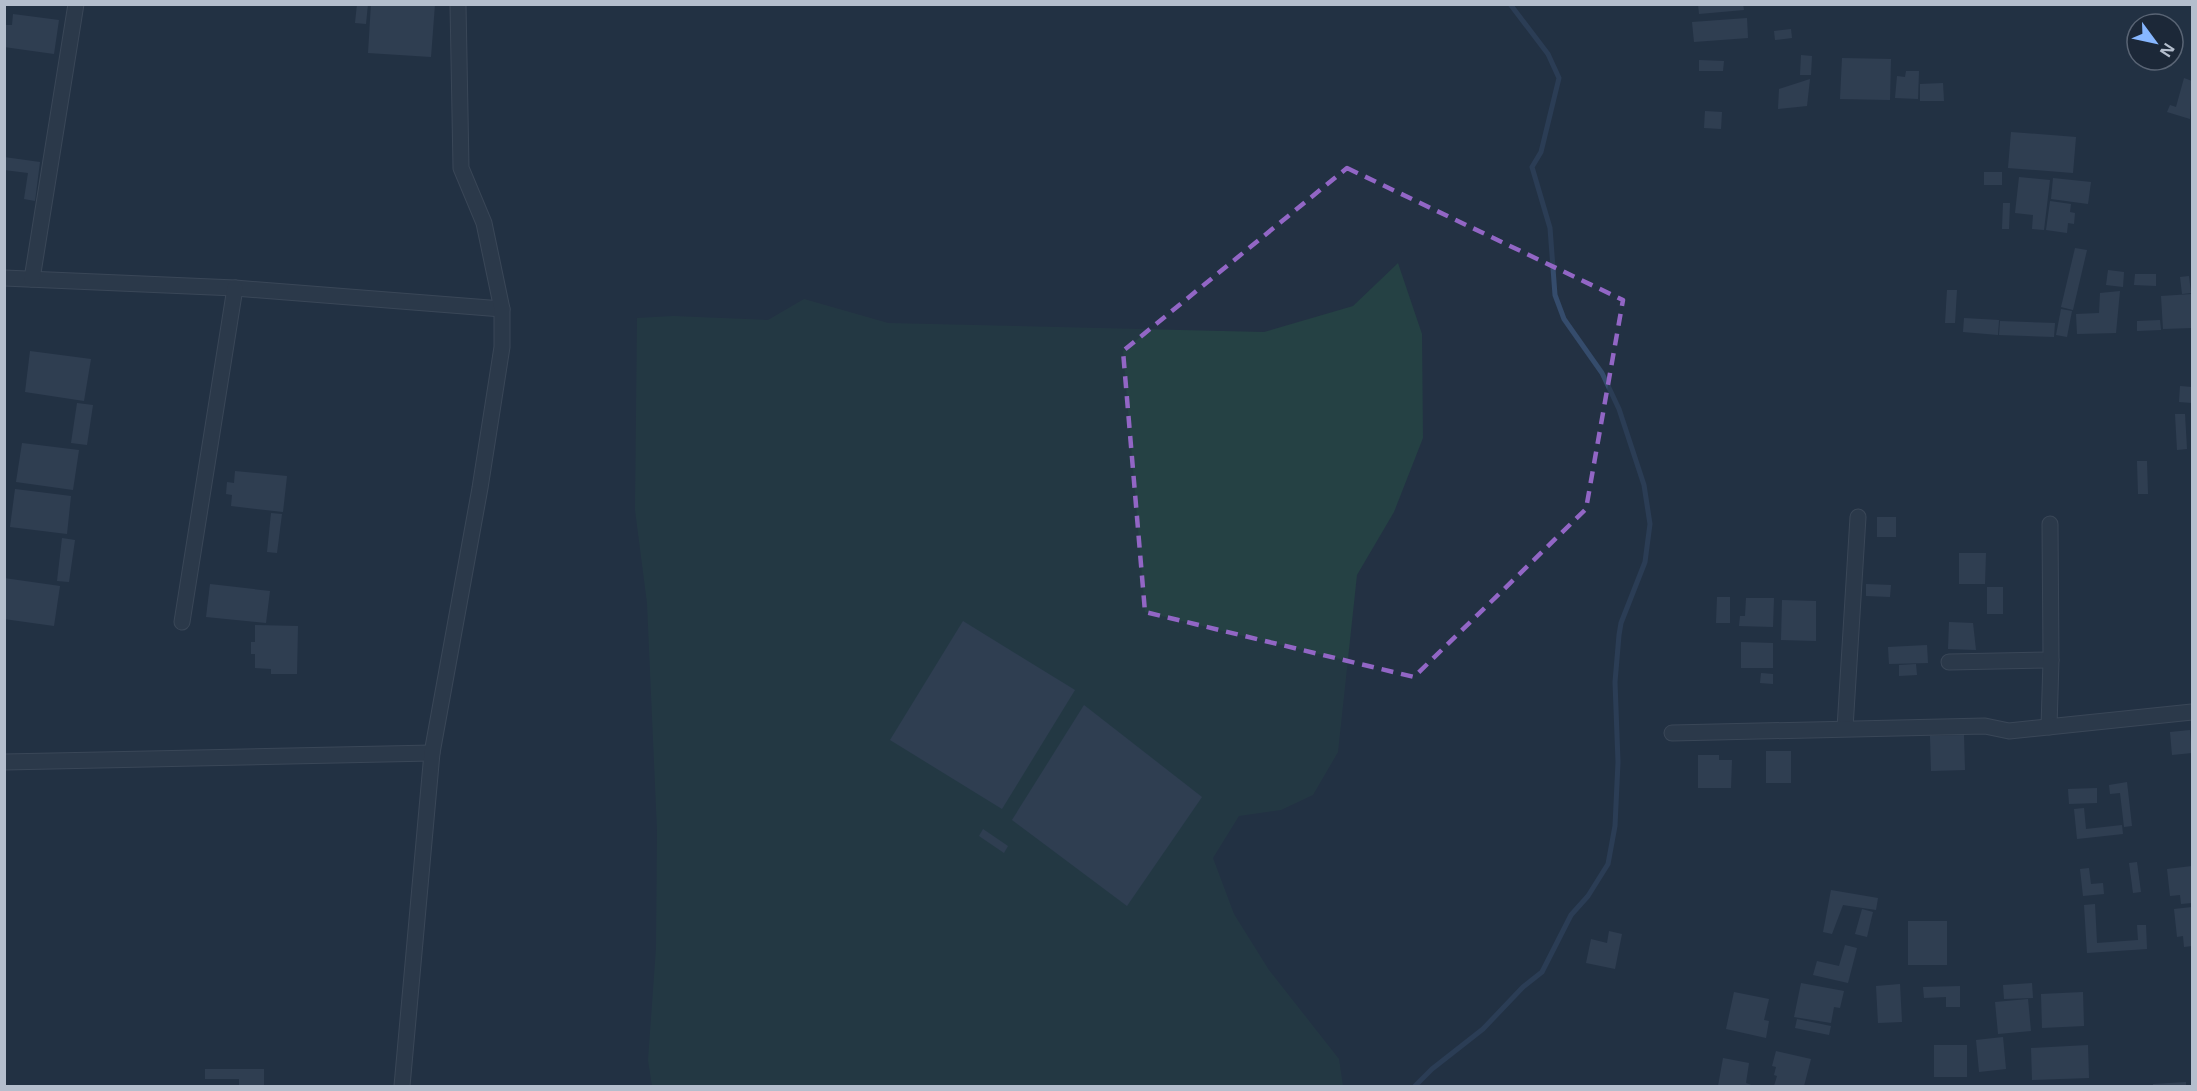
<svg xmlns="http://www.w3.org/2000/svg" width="2197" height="1091" viewBox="0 0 2197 1091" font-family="'Open Sans',sans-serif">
  <rect width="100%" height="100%" fill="#233143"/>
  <polygon fill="#254144" points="1398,263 1422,334 1423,438 1394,512 1357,575 1338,752 1313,795 1281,810 1239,816 1213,858 1234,914 1269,970 1339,1059 1343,1086 652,1086 648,1060 656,948 657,830 647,603 635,510 637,318 673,316 768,320 804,299 888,323 1264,332 1353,306"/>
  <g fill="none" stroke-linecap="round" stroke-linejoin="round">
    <polyline stroke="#354c6c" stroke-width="5" points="1415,1086 1432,1069 1483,1029 1523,987 1542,972 1571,915 1588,896 1608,864 1615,826 1618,762 1615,682 1619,635 1621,623 1645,562 1650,524 1644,485 1619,409 1602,373 1564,319 1555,295 1550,228 1532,167 1541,152 1559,78 1548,54 1510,4"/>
  </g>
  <g fill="#3e4e63">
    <polygon points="357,4 368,4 366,24 355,23"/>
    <polygon points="371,4 435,4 431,57 368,53"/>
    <polygon points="1698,4 1743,4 1744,10 1699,14"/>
    <polygon points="13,14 59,20 54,54 4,47 6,25 12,25"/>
    <polygon points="1747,18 1748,38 1694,42 1692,22"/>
    <polygon points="1791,29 1792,38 1775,40 1774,31"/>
    <polygon points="1801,55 1812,56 1811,75 1800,75"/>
    <polygon points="1842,58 1891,59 1890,100 1840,99"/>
    <polygon points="1699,60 1724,61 1723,71 1699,71"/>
    <polygon points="1906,71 1919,71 1918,99 1895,98 1897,76 1905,77"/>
    <polygon points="2184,78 2192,81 2190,119 2167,112 2170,105 2176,107"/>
    <polygon points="1810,79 1807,106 1778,109 1779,89"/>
    <polygon points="1943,83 1944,101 1920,101 1920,84"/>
    <polygon points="1705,111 1722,112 1721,129 1704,128"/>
    <polygon points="2011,132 2076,137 2073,173 2008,168"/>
    <polygon points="4,157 40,162 35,201 24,199 28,173 4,170"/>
    <rect x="1984" y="172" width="18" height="13"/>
    <polygon points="2019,177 2050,180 2044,230 2032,229 2033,215 2015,213"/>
    <polygon points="2053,178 2091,182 2088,204 2051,199"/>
    <polygon points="2050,201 2071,204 2070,212 2075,213 2074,224 2068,223 2067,233 2046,230"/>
    <polygon points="2003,203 2010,203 2009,229 2002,229"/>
    <polygon points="2075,248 2087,250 2073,310 2061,307"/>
    <polygon points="2108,270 2124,272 2123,287 2106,285"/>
    <polygon points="2135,274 2156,274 2156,286 2134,285"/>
    <polygon points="2189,276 2191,293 2182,294 2180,277"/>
    <polygon points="1947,290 1957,290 1955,323 1945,323"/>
    <polygon points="2120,291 2116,333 2077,334 2076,314 2099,313 2100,293"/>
    <polygon points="2192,294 2192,328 2163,329 2161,296"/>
    <polygon points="2061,309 2072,311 2067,337 2056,335"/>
    <polygon points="1964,318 1999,320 1998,335 1963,332"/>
    <polygon points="2160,320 2161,330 2137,331 2137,321"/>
    <polygon points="2000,321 2055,323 2054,337 1999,335"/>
    <polygon points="30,351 91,359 84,401 25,392"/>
    <polygon points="2180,386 2192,387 2192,403 2179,402"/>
    <polygon points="77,403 93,405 87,445 71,443"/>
    <polygon points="2175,414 2185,414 2187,449 2177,450"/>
    <polygon points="22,443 79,450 73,490 16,482"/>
    <polygon points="2137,461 2147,461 2148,494 2138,494"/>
    <polygon points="235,471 287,476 283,512 231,506 232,495 226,494 227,482 234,483"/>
    <polygon points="15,489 71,496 67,534 10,527"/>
    <polygon points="271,513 282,514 277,553 267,552"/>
    <rect x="1877" y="517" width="19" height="20"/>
    <polygon points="62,538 75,540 69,582 57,581"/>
    <polygon points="1959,553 1986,553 1985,584 1959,584"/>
    <polygon points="4,578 60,586 54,626 4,619"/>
    <polygon points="210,584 270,591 266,623 206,617"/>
    <polygon points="1866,584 1891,585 1890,597 1866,596"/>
    <rect x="1987" y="587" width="16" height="27"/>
    <polygon points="1717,597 1730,597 1730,623 1716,623"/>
    <polygon points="1746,598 1774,598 1773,627 1739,626 1740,616 1745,616"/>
    <polygon points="1782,600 1816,601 1816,641 1781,640"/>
    <polygon points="963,621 1075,690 1002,809 890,740"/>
    <polygon points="1949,622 1973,623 1976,650 1948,649"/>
    <polygon points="255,625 298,626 297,674 271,674 271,669 255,668 255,654 251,654 251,642 255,642"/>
    <polygon points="1741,642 1773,643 1773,668 1741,668"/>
    <polygon points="1927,645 1928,663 1889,664 1888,647"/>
    <polygon points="1916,664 1917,675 1899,676 1899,665"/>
    <polygon points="1761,673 1773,674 1773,684 1760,683"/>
    <polygon points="1084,705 1202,797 1127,906 1012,820"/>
    <polygon points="2190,730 2192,753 2172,755 2170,732"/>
    <polygon points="1964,735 1965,770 1931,771 1930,736"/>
    <rect x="1766" y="751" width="25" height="32"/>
    <polygon points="1698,755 1719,755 1719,760 1732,760 1731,788 1698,788"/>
    <polygon points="2127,782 2132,826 2124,827 2120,793 2110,794 2109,785"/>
    <polygon points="2097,788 2097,803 2069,804 2068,789"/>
    <polygon points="2084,808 2086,829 2122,825 2123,834 2077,839 2074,809"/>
    <polygon points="983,829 1008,846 1004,853 979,836"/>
    <polygon points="2137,862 2141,892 2133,893 2129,863"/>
    <polygon points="2192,866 2192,903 2181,904 2180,895 2170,896 2167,869"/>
    <polygon points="2089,868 2091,884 2103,883 2104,894 2083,896 2080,869"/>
    <polygon points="1831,890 1878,898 1876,910 1843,905 1832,934 1823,932"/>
    <polygon points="2095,904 2097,943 2138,940 2137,925 2146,925 2147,949 2087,953 2084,905"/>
    <polygon points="2192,907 2192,946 2184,947 2183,936 2177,937 2174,909"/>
    <polygon points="1862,909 1873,912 1867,937 1855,934"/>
    <rect x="1908" y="921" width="39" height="44"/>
    <polygon points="1609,931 1622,934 1615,969 1586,963 1591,939 1607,943"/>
    <polygon points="1845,945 1857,948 1848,983 1813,975 1817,961 1839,966"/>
    <polygon points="1801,983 1844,991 1840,1008 1834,1007 1831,1023 1794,1017"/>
    <polygon points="2032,983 2033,998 2004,999 2003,985"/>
    <polygon points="1900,984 1902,1022 1878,1023 1876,986"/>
    <polygon points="1960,986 1960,1007 1946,1007 1946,997 1924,998 1923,987"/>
    <polygon points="1734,992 1769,999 1764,1020 1769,1021 1766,1038 1726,1029"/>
    <polygon points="2083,992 2084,1026 2042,1028 2041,994"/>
    <polygon points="2028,999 2031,1031 1998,1034 1995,1002"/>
    <polygon points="1797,1019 1831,1026 1829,1035 1795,1028"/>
    <polygon points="2003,1037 2006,1069 1979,1072 1976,1040"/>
    <rect x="1934" y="1045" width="33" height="32"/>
    <polygon points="2088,1045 2089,1078 2032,1080 2031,1048"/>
    <polygon points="1776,1051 1811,1059 1804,1086 1774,1086 1777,1076 1774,1075 1776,1067 1772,1066"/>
    <polygon points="1723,1058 1749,1063 1746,1083 1754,1086 1718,1086"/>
    <polygon points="205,1069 264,1069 264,1086 239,1086 239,1079 205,1079"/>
    <polygon points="2186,1082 2186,1086 2153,1086 2153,1084"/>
  </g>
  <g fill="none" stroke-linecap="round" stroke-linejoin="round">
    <g stroke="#556170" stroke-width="17">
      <g id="street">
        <polyline points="4,278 235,288 502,309"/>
        <polyline points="32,279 76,4"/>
        <polyline points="182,622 235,288"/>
        <polyline points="1949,662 2051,660"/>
        <polyline points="2049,727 2051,660 2050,524"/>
        <polyline points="1845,728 1858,517"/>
        <polyline points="1672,733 1985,726 2009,731 2192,712"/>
        <polyline points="4,762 432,753"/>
        <polyline points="402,1086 432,753 480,488 502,347 502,309 484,223 461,168 458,4"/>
      </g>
    </g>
    <use href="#street" stroke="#374352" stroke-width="15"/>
  </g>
  <path d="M0 0H2197V1091H0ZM1347 168 1623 300 1586 509 1414 677 1145 612 1123 351Z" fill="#233143" fill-opacity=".55" fill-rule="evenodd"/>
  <path fill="none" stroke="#9266c5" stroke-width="4.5" stroke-dasharray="12 8" stroke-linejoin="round" d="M1347 168 1623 300 1586 509 1414 677 1145 612 1123 351Z"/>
  <rect width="2197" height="1091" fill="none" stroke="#b4becd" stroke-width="12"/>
  <g transform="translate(2155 42) rotate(123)"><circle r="28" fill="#1c2838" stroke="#596474" stroke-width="1.5"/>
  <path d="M0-4.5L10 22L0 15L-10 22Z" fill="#87b7ff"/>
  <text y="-9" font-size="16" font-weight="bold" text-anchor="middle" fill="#b4becd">N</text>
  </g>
</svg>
